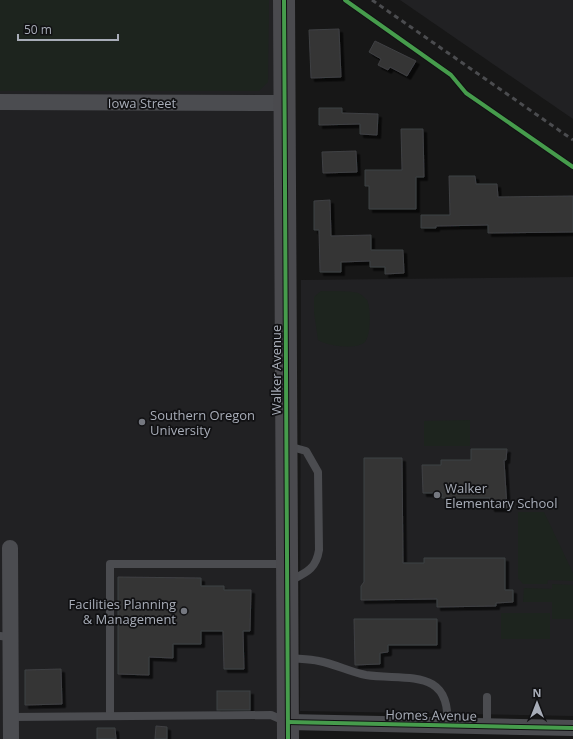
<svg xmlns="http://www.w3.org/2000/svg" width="573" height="739" viewBox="0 0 573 739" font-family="'Open Sans',sans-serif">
  <defs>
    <filter id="shadow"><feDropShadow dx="3.5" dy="3.5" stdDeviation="0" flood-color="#0009"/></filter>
  </defs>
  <rect width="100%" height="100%" fill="#171717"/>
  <g fill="#212123">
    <polygon points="0,0 282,0 285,739 0,739"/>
    <polygon points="400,0 573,0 573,119"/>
    <polygon points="573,277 573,716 300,711 301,280"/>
  </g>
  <g fill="#1d241e">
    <polygon points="0,0 269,0 268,82 259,91 0,91"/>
    <path d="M321 291C329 292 354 290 360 294 362 295 366 299 367 300 371 308 371 335 365 342 357 350 327 346 318 340L314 312V297Z"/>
    <polygon points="470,420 470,446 424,446 424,421"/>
    <polygon points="518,512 544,512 573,573 573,581 548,580 547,584 523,584 518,578"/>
    <polygon points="552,584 573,585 573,619 552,619 552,602 523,602 524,588 552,589"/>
    <rect x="501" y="613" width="49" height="26"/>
  </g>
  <g fill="#353536" stroke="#3f4043" filter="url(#shadow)">
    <polygon points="339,29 341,77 311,78 309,30"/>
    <polygon points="375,41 416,61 407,76 390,67 388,70 378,65 381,59 369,52"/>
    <polygon points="319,108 342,108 342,113 378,114 377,135 360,134 360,124 319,125"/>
    <polygon points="401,129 423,129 424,177 416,177 416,209 369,209 369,186 365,186 365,170 402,170"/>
    <polygon points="356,151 357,172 323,173 322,152"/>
    <polygon points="449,176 475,176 476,184 497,184 498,197 573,196 573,232 488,233 488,225 436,226 436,228 421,228 421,215 450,215"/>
    <polygon points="330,200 331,236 371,235 371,250 403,250 404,273 385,274 385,267 370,267 370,261 341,262 341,272 320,272 319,230 314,230 314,201"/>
    <polygon points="471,449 507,449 506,460 504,460 507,508 491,508 490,498 442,498 442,493 423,493 422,465 441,465 441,460 471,460"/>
    <polygon points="364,458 402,458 403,563 424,563 424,558 505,558 505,590 513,590 513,602 496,603 496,606 437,607 437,599 361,600 361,586 364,582"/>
    <polygon points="118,577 201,578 201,586 224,586 224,590 251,590 250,631 243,631 244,669 224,669 223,631 201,631 201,644 173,644 173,658 149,657 149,675 118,674"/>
    <polygon points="354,619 437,619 437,645 388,645 388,652 380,653 380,664 355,665"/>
    <polygon points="61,669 62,704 25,705 25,670"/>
    <rect x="217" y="691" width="33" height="19"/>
    <polygon points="156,726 167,727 167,739 155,739"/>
    <polygon points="97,728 115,728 116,739 97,739"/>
  </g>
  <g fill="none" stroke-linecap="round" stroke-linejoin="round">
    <g stroke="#4b4c50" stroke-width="8">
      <path d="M288 446 306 451 318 472 319 550C316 570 305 573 288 582"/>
      <polyline points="0,636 10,637"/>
      <path d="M289 658C299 659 310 659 319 661 335 664 350 672 366 675 404 681 452 666 447 726"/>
      <polyline points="110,716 110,564 287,564"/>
      <polyline points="11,717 271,715 287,722"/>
      <polyline points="487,726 487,697"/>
    </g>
    <g stroke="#4b4c50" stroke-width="16">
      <polyline points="0,102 284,103"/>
      <polyline points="10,548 11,739"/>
      <polyline points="288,722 573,728"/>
    </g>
    <polyline stroke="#4a4a4e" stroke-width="22" points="284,0 288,739"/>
    <polyline stroke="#4b4c4f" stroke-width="3" stroke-dasharray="5 4" stroke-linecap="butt" points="372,0 573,140"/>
    <g stroke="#111113" stroke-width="6">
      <g id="cycleway">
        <polyline points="284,0 288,739"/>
        <polyline points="345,0 451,75 466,93 573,167"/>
        <polyline points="288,722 573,728"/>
      </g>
    </g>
    <use href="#cycleway" stroke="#469c4c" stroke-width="4"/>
  </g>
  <g fill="#757880" stroke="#111113" stroke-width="1.5">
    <circle cx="142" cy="422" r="4"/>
    <circle cx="437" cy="495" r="4"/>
    <circle cx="184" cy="611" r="4"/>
  </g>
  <g text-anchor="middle" stroke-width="3.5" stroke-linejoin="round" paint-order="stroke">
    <g font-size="13" fill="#a8adb8" stroke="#111113">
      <text x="142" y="108">Iowa Street</text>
      <text transform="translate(276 370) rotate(-90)" y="5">Walker Avenue</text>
      <text transform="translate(431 715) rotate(1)" y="5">Homes Avenue</text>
    </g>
    <g font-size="13" fill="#a8adb8" stroke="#111113" text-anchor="start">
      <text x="150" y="420">Southern Oregon<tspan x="150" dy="15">University</tspan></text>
      <text x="445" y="493">Walker<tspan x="445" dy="15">Elementary School</tspan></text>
      <text x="176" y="609" text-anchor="end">Facilities Planning<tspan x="176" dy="15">&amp; Management</tspan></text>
    </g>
  </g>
  <g transform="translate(537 703)" stroke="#111113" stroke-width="3" paint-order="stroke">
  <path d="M0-3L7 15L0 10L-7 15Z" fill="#a8adb8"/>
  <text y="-6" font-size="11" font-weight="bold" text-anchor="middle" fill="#a8adb8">N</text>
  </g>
  <path d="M18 34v6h100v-6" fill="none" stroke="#a8adb8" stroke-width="2"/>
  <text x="24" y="34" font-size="12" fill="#a8adb8" stroke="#111113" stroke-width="3" paint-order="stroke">50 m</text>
</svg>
